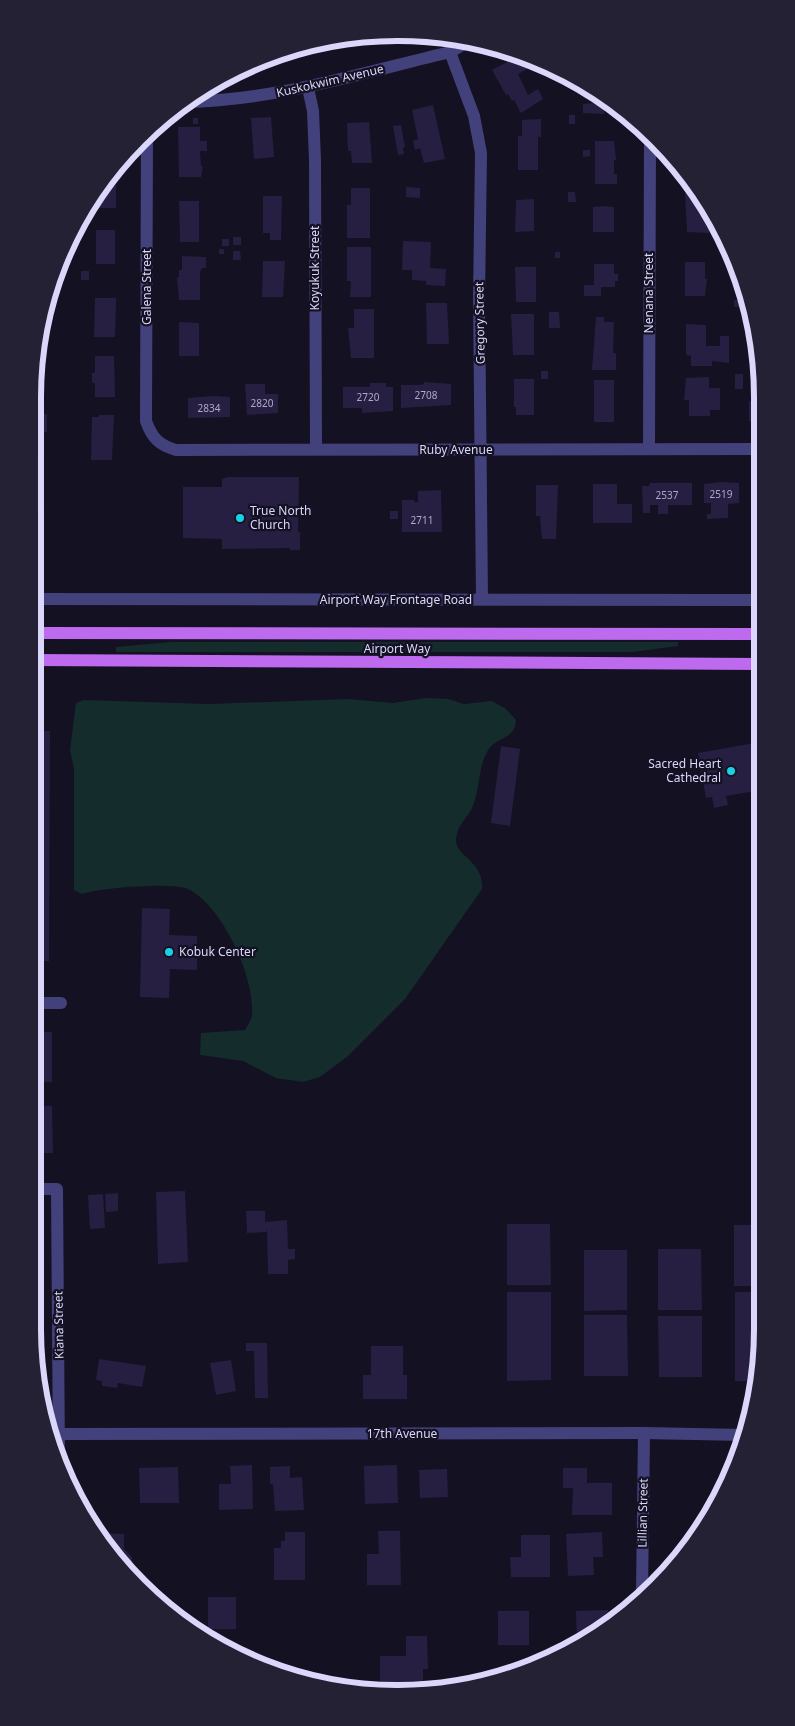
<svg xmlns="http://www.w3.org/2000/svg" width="795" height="1726" viewBox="0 0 795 1726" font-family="'Noto Sans',sans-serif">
  <rect width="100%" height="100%" fill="#141123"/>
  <g fill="#142c2b">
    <polygon points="171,642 678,642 678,646 633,652 116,652 116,647"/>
    <path d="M426 698 448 699 464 704 492 701 506 709 516 720C515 741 495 736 487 752 478 768 480 790 472 808 468 817 459 824 457 834 450 857 484 857 482 889L405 999 348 1056 320 1077 303 1082 276 1078 243 1061 200 1055 201 1033 245 1030C247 1026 251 1021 252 1016 256 979 222 905 188 889 172 882 99 888 82 894L74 890V769L70 750 76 703 84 700 209 704 348 699 393 703Z"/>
  </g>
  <g fill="#261f41">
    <polygon points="363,36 361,40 334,47 332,39"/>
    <polygon points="319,42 321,50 287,60 285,52"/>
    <polygon points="505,50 528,57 532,66 518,74 528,95 538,89 543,99 521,113 514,100 512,101 508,94 506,95 492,70 507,62 502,52"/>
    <polygon points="594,93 599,96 615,105 604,105 604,114 583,113 583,104 594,103"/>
    <polygon points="433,105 445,159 424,163 420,148 415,150 413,141 418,139 412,110"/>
    <rect x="569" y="115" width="6" height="9"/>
    <polygon points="271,117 274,157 254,159 251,118"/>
    <rect x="193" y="118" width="5" height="6"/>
    <polygon points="541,119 541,137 538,137 538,170 518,170 518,136 522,136 522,120"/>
    <polygon points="369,122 372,163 352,163 351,151 348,151 347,123"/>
    <polygon points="401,125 405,147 403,148 404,154 398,155 393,126"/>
    <polygon points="178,127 200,127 200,141 207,141 207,151 200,151 201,166 203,166 201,177 179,177"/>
    <polygon points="595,141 614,141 616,160 614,160 614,174 617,174 617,184 595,184"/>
    <polygon points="583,150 590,150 590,156 583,157"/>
    <polygon points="116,168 116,208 95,208 95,194"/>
    <polygon points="406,187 420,188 420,198 406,197"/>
    <polygon points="351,188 370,188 370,238 347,238 347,205 351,205"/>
    <polygon points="568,192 575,192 576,202 568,202"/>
    <polygon points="685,194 698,194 709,213 709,233 687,232"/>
    <polygon points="263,196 282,196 281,240 270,240 270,233 263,233"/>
    <polygon points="534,199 534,231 515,232 516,200"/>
    <polygon points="179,201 199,201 199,242 180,242"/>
    <polygon points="603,206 614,207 614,232 593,232 593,207"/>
    <rect x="96" y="230" width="19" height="34"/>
    <rect x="233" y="237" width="8" height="8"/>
    <rect x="222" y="239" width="7" height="7"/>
    <polygon points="403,241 431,242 430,268 446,269 445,286 426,285 426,281 412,280 412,270 402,270"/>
    <polygon points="347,247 371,247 371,297 350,297 351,281 347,281"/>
    <rect x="219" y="249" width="5" height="5"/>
    <polygon points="233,251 240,251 241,260 233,260"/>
    <rect x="555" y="252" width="5" height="6"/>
    <polygon points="182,256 206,257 206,268 202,268 200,272 200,300 179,300 177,277 179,277 179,270 182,270"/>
    <polygon points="263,261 285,261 283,297 262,297"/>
    <polygon points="685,262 705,262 705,279 707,279 705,296 685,296"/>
    <polygon points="594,264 614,264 614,274 618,274 618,281 615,281 615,287 601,287 601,296 584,296 584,285 594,285"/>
    <polygon points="515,267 536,267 536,302 516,302"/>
    <rect x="81" y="271" width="8" height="9"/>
    <polygon points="95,298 116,298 115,337 94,337"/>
    <rect x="734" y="300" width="7" height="7"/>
    <polygon points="426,303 447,303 449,344 427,344"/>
    <polygon points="354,309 374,309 374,358 351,358 348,328 354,328"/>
    <polygon points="549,312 559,312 560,328 549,328"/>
    <polygon points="511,314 534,314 534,355 513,355"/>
    <polygon points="596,317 604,317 604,322 614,322 613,353 616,353 616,370 592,370"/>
    <polygon points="179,322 199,323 199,356 179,356"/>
    <polygon points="686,324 706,325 706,346 720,346 720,336 729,336 729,363 712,361 712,366 691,366 691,356 686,355"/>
    <polygon points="758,344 759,350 759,366 757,366"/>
    <polygon points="95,356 114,356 115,397 95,397 95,383 92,383 92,373 95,373"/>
    <rect x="541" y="371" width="7" height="8"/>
    <rect x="735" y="374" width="8" height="15"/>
    <polygon points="709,377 709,388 720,388 720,410 710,410 710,416 689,416 689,400 684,400 686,378"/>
    <polygon points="514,379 534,379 534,415 516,415 516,407 514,407"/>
    <rect x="594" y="380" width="20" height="42"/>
    <polygon points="424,382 451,384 451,405 401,408 401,385 419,385 424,384"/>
    <polygon points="370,383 386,383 386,387 393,387 393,411 362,413 362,408 343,408 343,387 370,387"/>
    <polygon points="245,384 265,384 265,394 278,394 278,413 247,415"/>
    <polygon points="214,396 230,397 230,417 188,418 188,398"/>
    <polygon points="749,401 760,402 760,421 749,421"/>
    <polygon points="33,414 47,414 47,432 43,432 43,475 33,475"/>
    <polygon points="99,415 114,415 112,460 91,460 92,417 99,417"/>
    <polygon points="228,477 299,477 298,532 300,532 300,550 290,550 290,548 222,549 222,539 183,538 183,487 222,487 222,479"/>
    <polygon points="721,482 739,483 739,503 728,504 728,518 707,519 707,514 711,514 711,503 704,503 704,484"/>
    <polygon points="650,483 692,483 692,505 668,505 668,514 658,514 658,505 650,505 650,513 643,513 642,486 649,486"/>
    <polygon points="593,484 617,484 617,504 632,504 632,523 593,523"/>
    <polygon points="536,485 558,485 556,539 542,539 540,516 536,516"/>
    <polygon points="755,488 760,488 760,520 755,515"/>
    <polygon points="441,490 442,532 402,532 402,500 414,500 414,502 418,502 418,491"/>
    <rect x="390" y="511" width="8" height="8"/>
    <polygon points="33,731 50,731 49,961 33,961"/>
    <polygon points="761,742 761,790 726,796 728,805 714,808 712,797 706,798 698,753"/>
    <polygon points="501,746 520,749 510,826 491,823"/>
    <polygon points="142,908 170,909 169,935 197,936 197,970 170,969 169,998 140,997"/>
    <rect x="33" y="1032" width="19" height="50"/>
    <polygon points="33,1106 52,1106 53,1153 33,1153"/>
    <polygon points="185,1191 188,1262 158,1264 156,1192"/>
    <polygon points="118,1193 118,1211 106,1212 105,1194"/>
    <polygon points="103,1194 105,1228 90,1229 88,1195"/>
    <polygon points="246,1211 265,1211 265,1222 287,1220 288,1249 295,1249 295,1259 288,1260 288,1274 268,1274 267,1230 266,1232 247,1233"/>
    <polygon points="507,1224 550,1224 551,1285 507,1285"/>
    <rect x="734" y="1225" width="28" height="61"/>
    <polygon points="658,1249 701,1249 702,1310 658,1310"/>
    <polygon points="584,1250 627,1250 627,1310 584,1311"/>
    <polygon points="507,1292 551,1292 551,1380 507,1381"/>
    <polygon points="735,1292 762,1292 762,1329 757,1381 735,1381"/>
    <polygon points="584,1315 627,1315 628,1376 584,1376"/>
    <polygon points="658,1316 702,1316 702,1377 659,1377"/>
    <polygon points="246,1343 267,1343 268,1398 255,1398 254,1351 246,1351"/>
    <polygon points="371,1346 403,1346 403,1375 407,1375 407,1399 363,1399 363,1375 371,1375"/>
    <polygon points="99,1359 146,1366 142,1387 118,1383 117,1388 102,1386 102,1381 96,1380"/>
    <polygon points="231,1360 236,1391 216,1395 210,1363"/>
    <polygon points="252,1465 253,1509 219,1510 219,1484 231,1484 230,1466"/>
    <polygon points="397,1465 398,1503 365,1504 364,1466"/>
    <polygon points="290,1466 290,1478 302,1477 304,1510 275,1511 273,1484 270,1484 270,1467"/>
    <polygon points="178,1467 179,1503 140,1503 139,1468"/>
    <polygon points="563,1468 587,1468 587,1483 612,1483 612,1515 572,1515 573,1488 563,1488"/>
    <polygon points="447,1469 448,1497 420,1498 419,1470"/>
    <polygon points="378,1531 400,1531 401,1585 367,1585 367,1554 379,1554"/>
    <polygon points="285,1532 305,1532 305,1580 274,1580 274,1548 281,1548 281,1541 285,1541"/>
    <polygon points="602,1532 603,1557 593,1557 594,1575 568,1576 566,1534"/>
    <polygon points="97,1533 124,1534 124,1549 132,1557 132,1576 123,1569"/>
    <polygon points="521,1535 550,1535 550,1577 511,1577 510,1557 521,1557"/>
    <rect x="208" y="1597" width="28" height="32"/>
    <polygon points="608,1610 608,1621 581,1643 577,1644 576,1611"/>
    <rect x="498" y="1611" width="31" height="34"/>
    <polygon points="406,1636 427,1636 428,1669 423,1669 423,1690 394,1689 394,1685 380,1685 380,1656 406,1656"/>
  </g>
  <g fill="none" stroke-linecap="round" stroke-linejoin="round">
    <g stroke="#43417c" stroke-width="12">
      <polyline points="450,52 474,116 481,153 479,298 482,599"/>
      <polyline points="308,88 313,111 315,160 316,449"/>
      <path d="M185 102C277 100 362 73 450 52L471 40"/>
      <path d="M147 133 146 421C152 438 159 445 176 450L760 449"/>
      <polyline points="33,389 38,389"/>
      <polyline points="649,449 650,138"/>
      <polyline points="33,599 760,600"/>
      <polyline points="33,1003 61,1003"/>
      <polyline points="33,1189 57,1189 59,1462"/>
      <polyline points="60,1434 644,1433 745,1435"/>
      <polyline points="642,1594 644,1433"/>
    </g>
    <g stroke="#bd6aee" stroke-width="12">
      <polyline points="33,633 760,634"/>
      <polyline points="33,660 760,664"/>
    </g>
  </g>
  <g fill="#19d0e4" stroke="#141123" stroke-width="2">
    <circle cx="240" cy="518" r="5"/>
    <circle cx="731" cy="771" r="5"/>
    <circle cx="169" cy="952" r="5"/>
  </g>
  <g text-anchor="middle" stroke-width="4.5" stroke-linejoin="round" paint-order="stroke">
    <g font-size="10" fill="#aea9cc">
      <text x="426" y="399">2708</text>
      <text x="368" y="401">2720</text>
      <text x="262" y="407">2820</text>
      <text x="209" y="412">2834</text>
      <text x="721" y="498">2519</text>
      <text x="667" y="499">2537</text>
      <text x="422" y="524">2711</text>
    </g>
    <g font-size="12" fill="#dbd7fb" stroke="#141123">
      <text transform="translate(330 81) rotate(-13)" y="4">Kuskokwim Avenue</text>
      <text transform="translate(315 268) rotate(-90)" y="4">Koyukuk Street</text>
      <text transform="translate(147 287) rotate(-90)" y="4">Galena Street</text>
      <text transform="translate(649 293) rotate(-90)" y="4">Nenana Street</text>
      <text transform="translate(480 323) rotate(-91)" y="4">Gregory Street</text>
      <text x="456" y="454">Ruby Avenue</text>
      <text x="396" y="604">Airport Way Frontage Road</text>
      <text x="397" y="653">Airport Way</text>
      <text transform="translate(59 1325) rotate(-91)" y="4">Kiana Street</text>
      <text x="402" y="1438">17th Avenue</text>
      <text transform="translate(643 1513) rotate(-89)" y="4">Lillian Street</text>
    </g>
    <g font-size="12" fill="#dbd7fb" stroke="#141123" text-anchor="start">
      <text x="250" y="515">True North<tspan x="250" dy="14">Church</tspan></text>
      <text x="721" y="768" text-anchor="end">Sacred Heart<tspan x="721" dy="14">Cathedral</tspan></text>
      <text x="179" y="956">Kobuk Center</text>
    </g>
  </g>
  <path d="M0 0H795V1726H0ZM397 41H398A356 356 0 0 1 754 397V1329A356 356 0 0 1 398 1685H397A356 356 0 0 1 41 1329V397A356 356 0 0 1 397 41Z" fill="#242134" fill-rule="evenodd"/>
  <path fill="none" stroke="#dbd7fb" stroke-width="6" d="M397 41H398A356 356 0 0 1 754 397V1329A356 356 0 0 1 398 1685H397A356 356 0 0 1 41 1329V397A356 356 0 0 1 397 41Z"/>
</svg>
